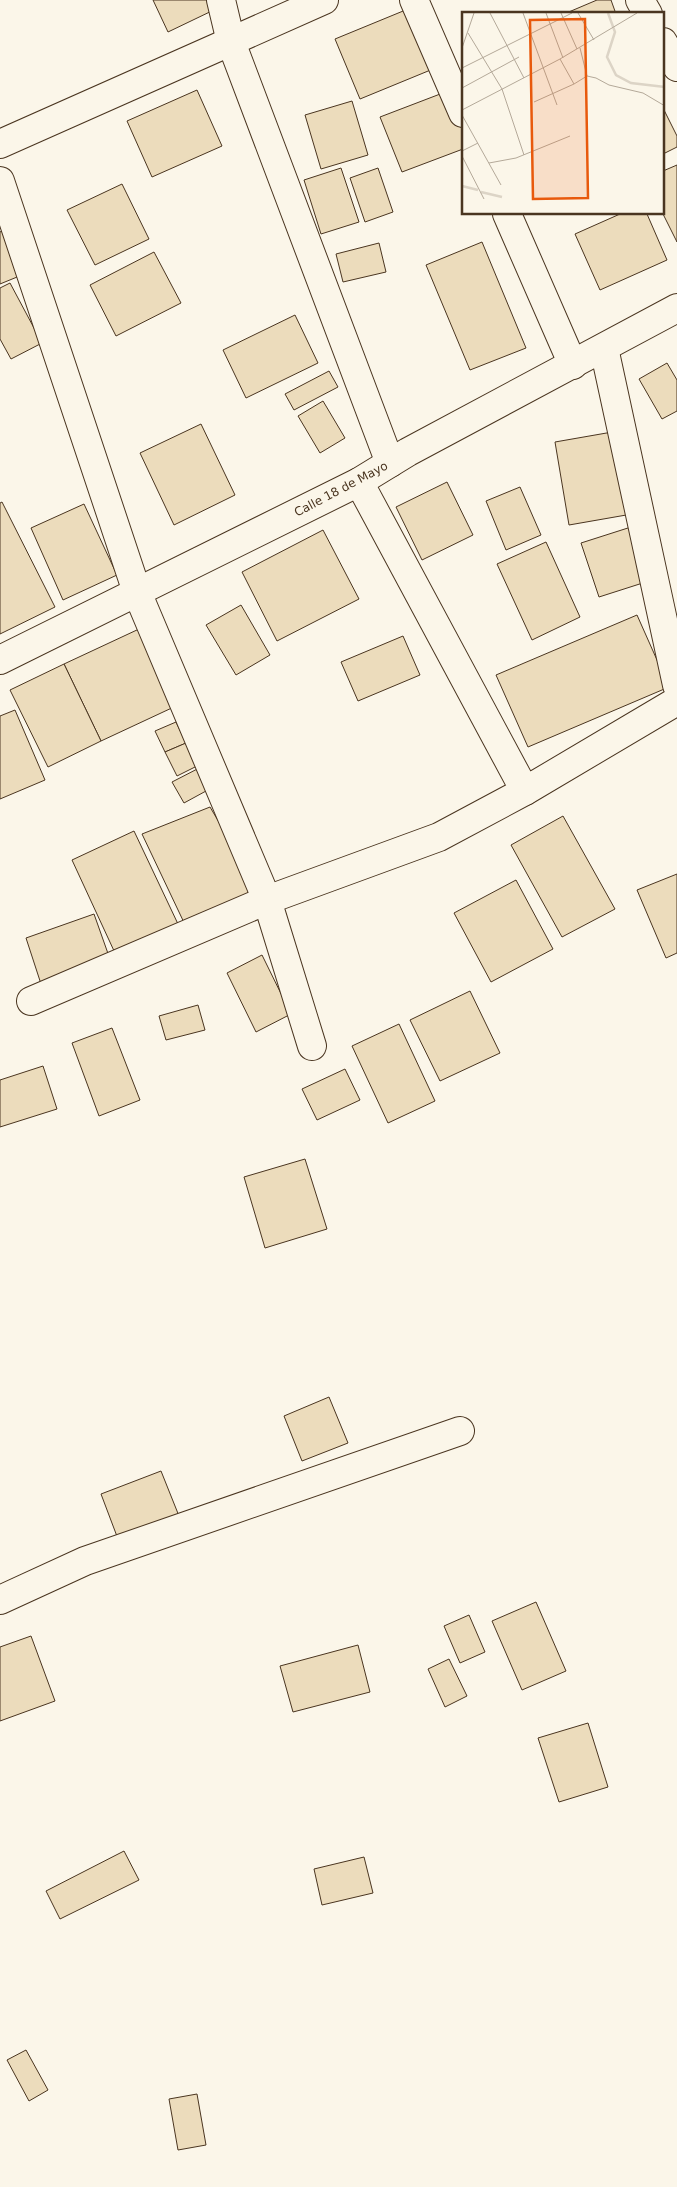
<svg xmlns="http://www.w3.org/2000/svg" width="677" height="2187" viewBox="0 0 677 2187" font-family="'DejaVu Sans',sans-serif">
  <rect width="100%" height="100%" fill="#fbf6e9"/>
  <g fill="#ecdcbc" stroke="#4a3520">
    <polygon points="153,0 214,0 218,8 168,32"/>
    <polygon points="597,0 611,0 616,14 564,14"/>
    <polygon points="408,9 433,69 360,99 335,39"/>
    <polygon points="197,90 222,146 152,177 127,121"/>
    <polygon points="448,91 463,132 463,149 402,172 380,117"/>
    <polygon points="352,101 368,155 321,169 305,115"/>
    <polygon points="663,108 677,136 677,147 663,154"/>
    <polygon points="677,165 677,242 663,214 663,171"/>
    <polygon points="341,168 359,222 321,234 304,180"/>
    <polygon points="378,168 393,212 365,222 350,178"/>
    <polygon points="122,184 149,239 95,265 67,210"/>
    <polygon points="620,214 647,214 667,260 600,290 575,234"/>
    <polygon points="3,230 22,275 0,284 0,232"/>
    <polygon points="482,242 526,348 470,370 426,265"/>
    <polygon points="379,243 386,272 343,282 336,254"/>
    <polygon points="154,252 181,303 116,336 90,285"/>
    <polygon points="10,283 42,343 11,359 0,339 0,288"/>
    <polygon points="295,315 318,363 246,398 223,350"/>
    <polygon points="667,363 677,380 677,411 662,419 639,379"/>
    <polygon points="329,371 338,387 294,410 285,394"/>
    <polygon points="323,401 345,438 320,453 298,416"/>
    <polygon points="201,424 235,495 174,525 140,453"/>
    <polygon points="618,431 632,514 569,525 555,442"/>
    <polygon points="447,482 473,535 422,560 396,507"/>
    <polygon points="520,487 541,535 506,550 486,501"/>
    <polygon points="2,502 55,607 0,634 0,503"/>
    <polygon points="84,504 117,575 63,600 31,528"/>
    <polygon points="631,527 649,581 599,597 581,543"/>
    <polygon points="323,530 359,599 277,641 242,572"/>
    <polygon points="546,542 580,617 532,640 497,564"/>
    <polygon points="241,605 270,655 236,675 206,625"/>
    <polygon points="637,615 669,687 528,747 496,675"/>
    <polygon points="139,629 176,706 101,741 64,664"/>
    <polygon points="403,636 420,675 358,701 341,662"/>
    <polygon points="64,664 101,741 48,767 10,690"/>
    <polygon points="15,710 45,780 0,799 0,716"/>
    <polygon points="176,722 186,743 165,752 155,731"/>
    <polygon points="186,743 197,766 177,776 165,752"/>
    <polygon points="205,765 217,785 184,803 172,782"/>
    <polygon points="210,807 261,893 188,931 142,834"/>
    <polygon points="563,816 615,909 562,937 511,845"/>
    <polygon points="134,831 178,924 115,953 72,860"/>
    <polygon points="677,874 677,953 666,958 637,890"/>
    <polygon points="516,880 553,949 491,982 454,913"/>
    <polygon points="94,914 111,962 42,987 26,938"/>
    <polygon points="262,955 291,1014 256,1032 227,973"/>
    <polygon points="470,991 500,1053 440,1081 410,1020"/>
    <polygon points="198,1005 205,1030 166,1040 159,1016"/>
    <polygon points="399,1024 435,1101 388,1123 352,1046"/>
    <polygon points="112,1028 140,1100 99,1116 72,1043"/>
    <polygon points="43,1066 57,1109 0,1127 0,1080"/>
    <polygon points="345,1069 360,1100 317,1120 302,1089"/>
    <polygon points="305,1159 327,1229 265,1248 244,1177"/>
    <polygon points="329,1397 348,1443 302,1461 284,1416"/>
    <polygon points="161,1471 179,1516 118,1539 101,1494"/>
    <polygon points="536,1602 566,1671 522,1690 492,1621"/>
    <polygon points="469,1615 485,1652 460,1663 444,1626"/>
    <polygon points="31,1636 55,1701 0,1721 0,1647"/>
    <polygon points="358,1645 370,1692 293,1712 280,1666"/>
    <polygon points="449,1659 467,1696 445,1707 428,1669"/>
    <polygon points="588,1723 608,1787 559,1802 538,1738"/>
    <polygon points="124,1851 139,1880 60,1919 46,1891"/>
    <polygon points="364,1857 373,1893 322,1905 314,1869"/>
    <polygon points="26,2050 48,2090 29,2101 7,2060"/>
    <polygon points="197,2094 206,2145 178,2150 169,2099"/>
  </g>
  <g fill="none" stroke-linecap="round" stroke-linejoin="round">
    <g stroke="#4a3520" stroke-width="30">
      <g id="street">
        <polyline points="221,0 231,42 390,463"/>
        <polyline points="414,0 463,113"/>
        <polyline points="640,0 648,14"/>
        <polyline points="663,42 677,67"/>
        <polyline points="0,144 324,0"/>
        <polyline points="0,181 137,592 267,900 312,1046"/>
        <polyline points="507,214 573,365"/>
        <polyline points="604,348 677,685"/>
        <polyline points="359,482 525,791 677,701"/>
        <polyline points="0,660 359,482 408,452 677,308"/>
        <polyline points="31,1001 267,900 439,837 525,791"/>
        <polyline points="0,1600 85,1561 460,1431"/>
      </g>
    </g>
    <use href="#street" stroke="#fbf6e9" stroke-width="28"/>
  </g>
  <g text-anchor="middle" stroke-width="4" stroke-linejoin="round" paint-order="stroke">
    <g font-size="12" fill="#4a3520" stroke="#fbf6e9">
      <text transform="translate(341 489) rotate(-28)" y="4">Calle 18 de Mayo</text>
    </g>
  </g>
  <g transform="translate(462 12)">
    <rect width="202" height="202" fill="#fbf6e9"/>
    <path fill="none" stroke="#dcd4c6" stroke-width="2.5" d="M146 1 153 20 145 45 154 63 169 71 203 75M0 174 16 178M19 180 40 185"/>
    <path fill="none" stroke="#b4a999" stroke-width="1" d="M28 1 62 66M61 1 95 93M84 1 101 46M99 1 115 37M116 1 132 28M6 21 40 77 62 143M0 36 12 1M118 36 125 64M98 47 112 72 125 64 134 66 147 73 181 81 203 94M0 56 110 1M0 76 57 45M72 90 112 72M0 98 98 47 175 1M0 103 39 173M0 139 16 131M0 144 22 187M27 151 54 146 108 124"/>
    <path fill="#e8590c" fill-opacity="0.15" stroke="#e8590c" stroke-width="2.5" d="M123 7 126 186 71 187 68 8Z"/>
    <rect width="202" height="202" fill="none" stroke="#4a3520" stroke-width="2.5"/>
  </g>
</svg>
